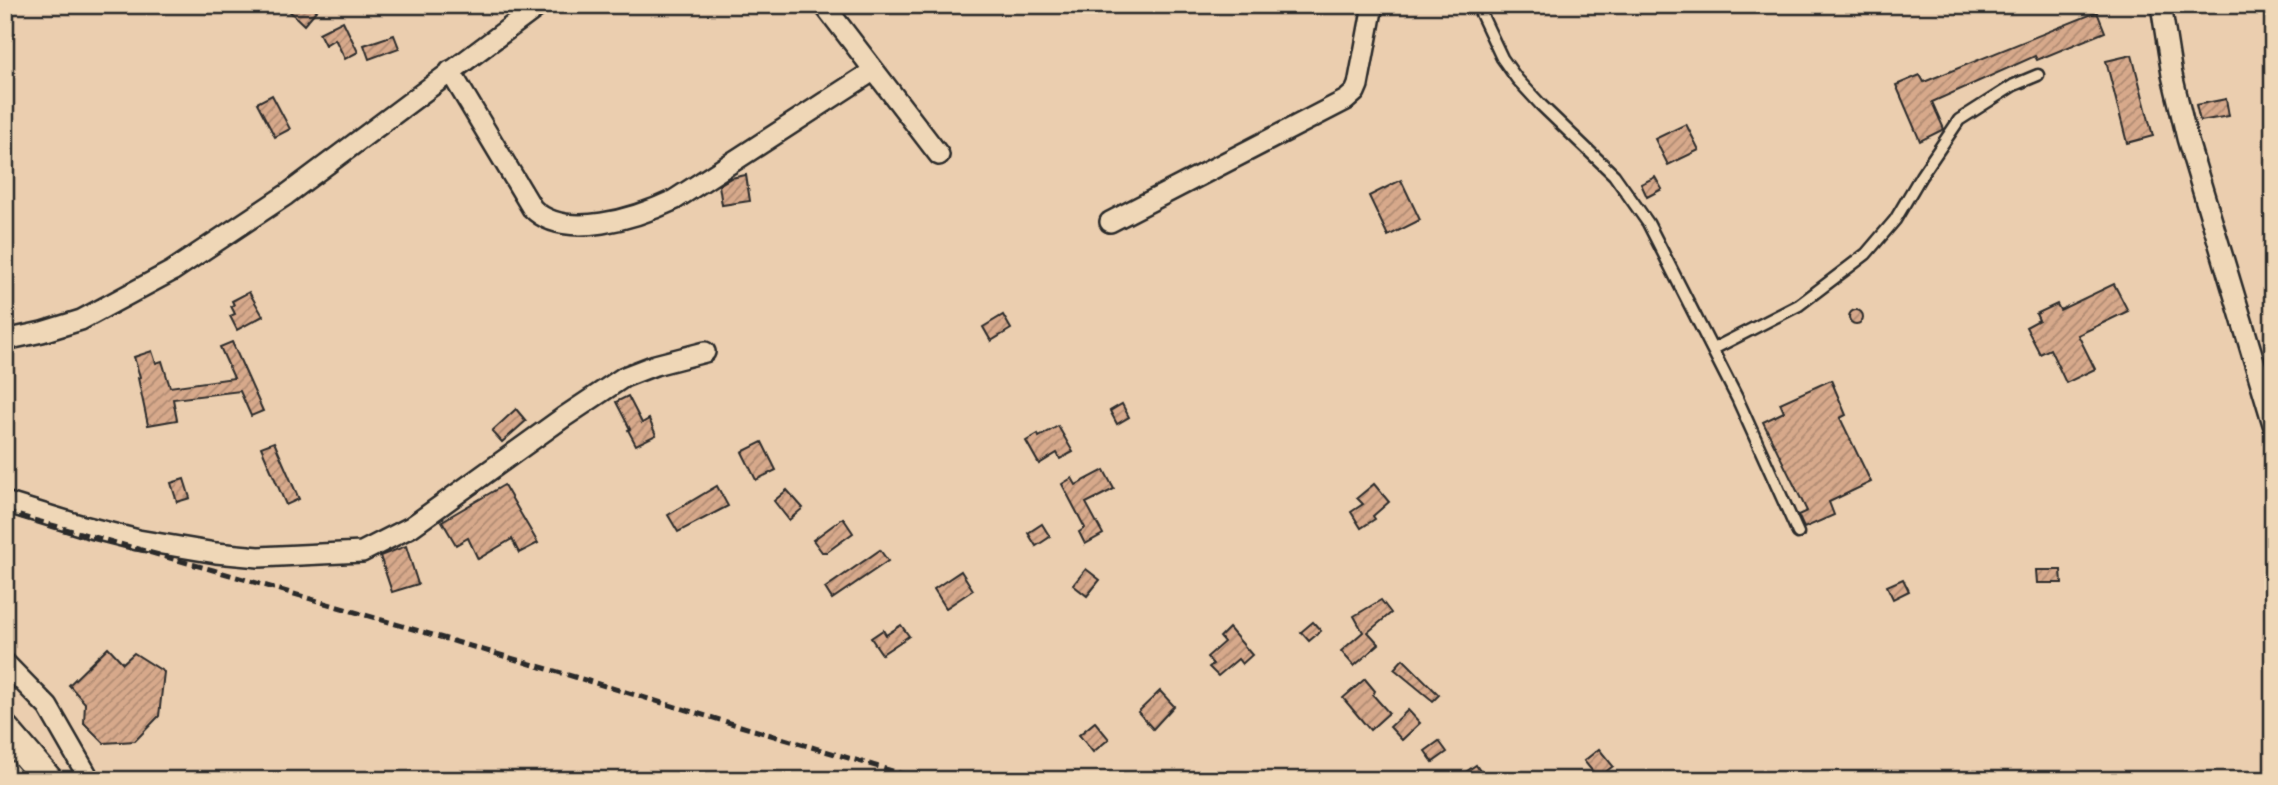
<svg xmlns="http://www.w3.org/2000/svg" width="2278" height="785" viewBox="0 0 2278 785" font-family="Pangolin,sans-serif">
  <defs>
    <pattern id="building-hatch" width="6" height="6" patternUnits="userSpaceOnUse" patternTransform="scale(1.75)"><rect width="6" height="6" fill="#d7a98b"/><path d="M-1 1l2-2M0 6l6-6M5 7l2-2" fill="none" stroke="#af8a72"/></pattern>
  </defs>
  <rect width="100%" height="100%" fill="#ebceaf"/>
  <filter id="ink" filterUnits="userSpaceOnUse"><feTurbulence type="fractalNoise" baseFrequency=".0143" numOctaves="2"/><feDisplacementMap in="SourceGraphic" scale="14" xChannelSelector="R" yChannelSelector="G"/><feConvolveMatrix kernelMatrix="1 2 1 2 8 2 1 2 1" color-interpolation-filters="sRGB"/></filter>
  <g filter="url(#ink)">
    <g fill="url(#building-hatch)" stroke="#2b2b2b" stroke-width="2">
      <polygon points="283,5 321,5 304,25"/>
      <polygon points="2097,12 2105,32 2037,60 2035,56 1932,102 1944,129 1920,141 1896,85 1920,75 1924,82"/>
      <polygon points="343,21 358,52 345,59 335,39 325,45 319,33"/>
      <polygon points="394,35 399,48 369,59 364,45"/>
      <polygon points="2132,55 2153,136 2127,143 2106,61"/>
      <polygon points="272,95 290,129 275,137 257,103"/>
      <polygon points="2226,99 2229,116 2200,121 2196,105"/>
      <polygon points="1686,124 1699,150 1668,165 1655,139"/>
      <polygon points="746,175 750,201 722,205 719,185 731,178"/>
      <polygon points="1655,177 1662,189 1647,197 1641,184"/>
      <polygon points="1401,180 1420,220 1388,236 1369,196"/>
      <polygon points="2114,284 2128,311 2078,335 2095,369 2066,383 2050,349 2040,354 2026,327 2039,320 2036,314 2057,304 2060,310"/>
      <polygon points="249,292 263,316 237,330 230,316 235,314 231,306 234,305 232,301"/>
      <circle cx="1856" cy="317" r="7"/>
      <polygon points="1003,315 1011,329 991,341 983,327"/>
      <polygon points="232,342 263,411 251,416 240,391 173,399 177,420 148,425 138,378 140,377 134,357 152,351 156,363 162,361 170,387 234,378 220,347"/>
      <polygon points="1831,380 1846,415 1840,418 1871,482 1829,502 1834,515 1804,528 1798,515 1807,511 1763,422 1784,412 1780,403"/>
      <polygon points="628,396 642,423 649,419 656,435 636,445 628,430 630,429 616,402"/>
      <polygon points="1122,404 1129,417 1117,424 1110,411"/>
      <polygon points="516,409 526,421 502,442 492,431"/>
      <polygon points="1058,426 1073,452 1060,459 1057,453 1039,464 1026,441 1038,434 1039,437"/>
      <polygon points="274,442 299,499 286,505 261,447"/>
      <polygon points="762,442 776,470 756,480 742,452"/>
      <polygon points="1104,470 1114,489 1086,503 1103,534 1085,544 1079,532 1085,528 1062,484 1072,478 1076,485"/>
      <polygon points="184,479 190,498 177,502 171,483"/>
      <polygon points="1374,484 1389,502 1373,516 1375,519 1361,528 1351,512 1363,504 1357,498"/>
      <polygon points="504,485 538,543 519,553 512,539 478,559 468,538 456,545 442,521"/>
      <polygon points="717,486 728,506 678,532 668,515"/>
      <polygon points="787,490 803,508 789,520 774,501"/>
      <polygon points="843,518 853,533 827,552 822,552 813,540"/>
      <polygon points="1042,524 1050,537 1036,546 1028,533"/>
      <polygon points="406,546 418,584 392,592 380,556"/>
      <polygon points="880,550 888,561 832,599 825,588"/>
      <polygon points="1086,569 1100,580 1087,596 1073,585"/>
      <polygon points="2036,570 2061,570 2062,583 2037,583"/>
      <polygon points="961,571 973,590 946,608 934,589"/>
      <polygon points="1903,579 1909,591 1893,599 1887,586"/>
      <polygon points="1381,600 1391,613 1368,632 1379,644 1354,666 1341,651 1363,632 1354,616"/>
      <polygon points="1313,622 1321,631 1309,641 1301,632"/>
      <polygon points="901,625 909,636 882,654 871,638 883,630 886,635"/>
      <polygon points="1229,628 1252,655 1242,664 1238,659 1218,676 1209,667 1213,664 1207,657 1224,642 1220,637"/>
      <polygon points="108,647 123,663 134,653 164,672 159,716 135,741 104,743 84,723 85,703 69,685"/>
      <polygon points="1403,659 1439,695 1433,701 1394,669"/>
      <polygon points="1365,679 1375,691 1373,695 1389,713 1370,730 1343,698"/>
      <polygon points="1160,691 1174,706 1153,729 1138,712"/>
      <polygon points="1408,710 1420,723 1402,740 1390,727"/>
      <polygon points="1095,722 1109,739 1093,752 1079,735"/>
      <polygon points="1439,741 1447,752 1433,762 1425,751"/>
      <polygon points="1599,749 1613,766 1598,778 1584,761"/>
      <polygon points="1476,765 1486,780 1454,780"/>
    </g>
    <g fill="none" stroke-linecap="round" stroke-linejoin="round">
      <g stroke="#2b2b2b" stroke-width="15">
        <g id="service">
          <polyline points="1477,5 1502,58 1517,79 1541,105 1614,175 1648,223 1737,398 1798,533"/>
          <polyline points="1713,349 1799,305 1866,254 1895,220 1921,176 1959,120 2014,85 2038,75"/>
        </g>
      </g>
      <g stroke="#2b2b2b" stroke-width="24">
        <g id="minor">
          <polyline points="824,5 939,155"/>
          <polyline points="2161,5 2172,75 2187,138 2273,424"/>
          <path d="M450 71 532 208C565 242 638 217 674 200L873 71"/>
          <polyline points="1110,222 1346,100 1355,92 1358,85 1373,5"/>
          <polyline points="5,340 42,332 81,320 172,271 286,195 540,5"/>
          <polyline points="5,502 83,526 138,540 216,553 259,557 362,552 411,527 564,417 624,377 655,365 705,352"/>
          <polyline points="5,663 48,707 90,780"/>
          <polyline points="5,768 15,780"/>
        </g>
      </g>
      <g stroke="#2b2b2b" stroke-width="33">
        <polyline id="secondary" points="5,730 48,780"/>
      </g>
      <use href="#service" stroke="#efd7b7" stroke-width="10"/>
      <use href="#minor" stroke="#efd7b7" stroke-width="19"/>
      <use href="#secondary" stroke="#efd7b7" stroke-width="28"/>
      <polyline stroke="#2b2b2b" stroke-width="5" stroke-dasharray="10 5" stroke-linecap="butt" points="5,512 213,570 923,780"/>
    </g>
  </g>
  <rect width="2278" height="785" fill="none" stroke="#efd7b7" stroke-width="28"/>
  <rect x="14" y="14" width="2250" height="757" fill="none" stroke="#2b2b2b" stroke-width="2.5" filter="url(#ink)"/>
</svg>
